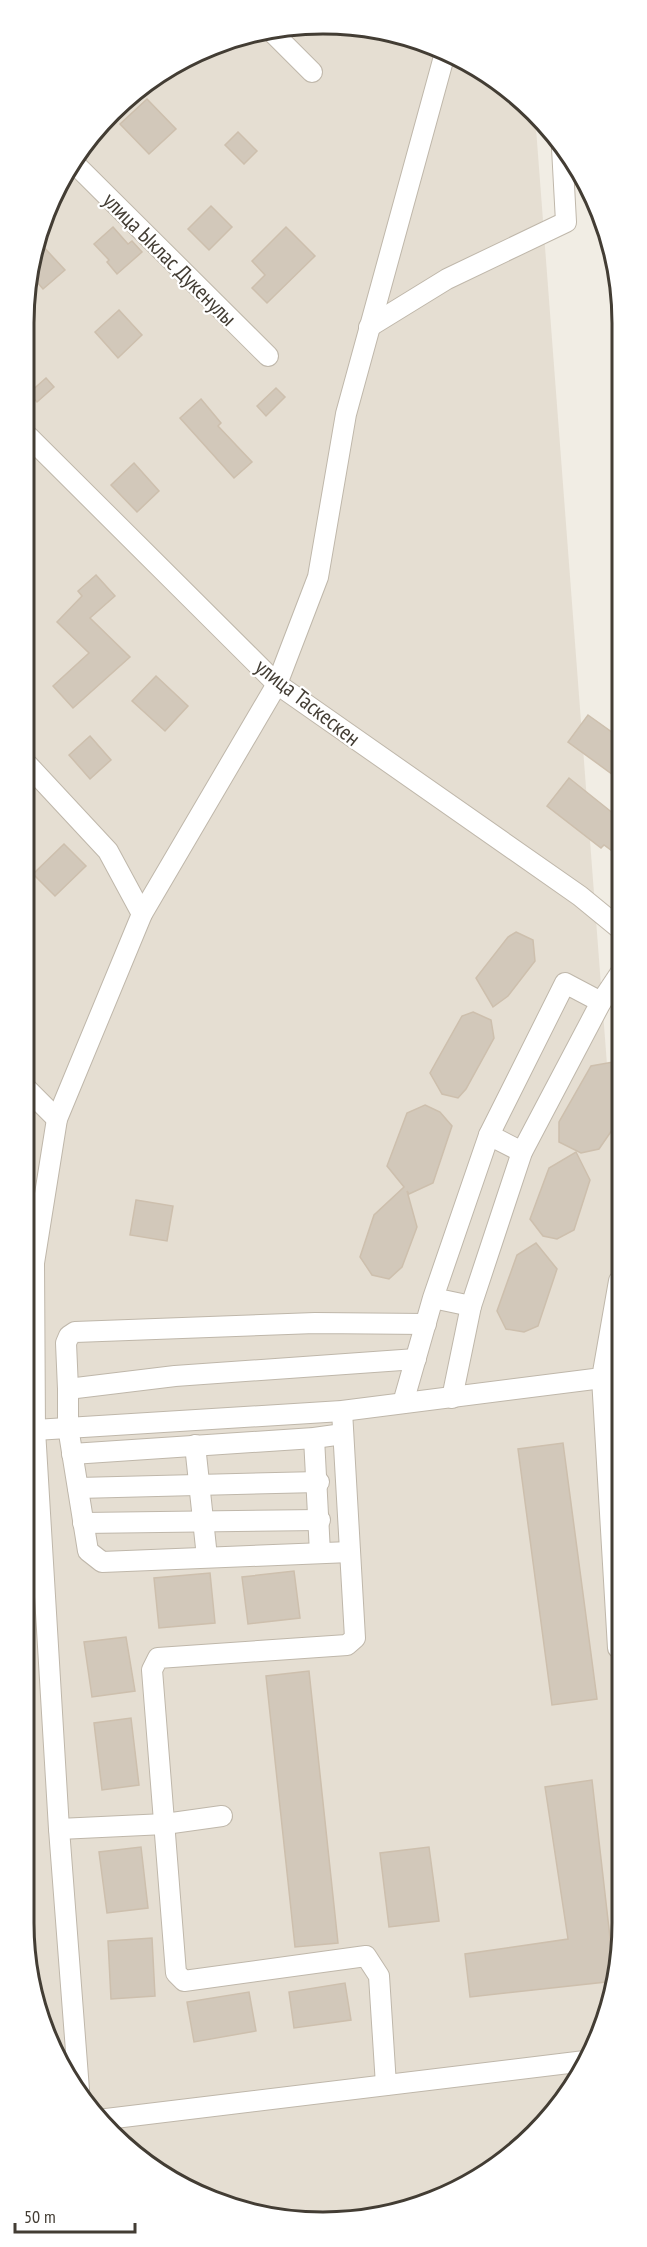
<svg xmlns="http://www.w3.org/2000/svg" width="647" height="2247" viewBox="0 0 647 2247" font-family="'PT Sans Narrow',sans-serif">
  <rect width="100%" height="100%" fill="#f1ede4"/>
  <polygon fill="#e5ded2" points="265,30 382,30 473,64 535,115 619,1223 617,1982 573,2090 506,2161 401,2213 304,2222 191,2192 99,2121 47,2038 24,1924 30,265 74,157 157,75"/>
  <g fill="#d2c8ba" stroke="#cdbfad" stroke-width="1.5">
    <polygon points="147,99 176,129 149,154 120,124"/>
    <polygon points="238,132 257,151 244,164 225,145"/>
    <polygon points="211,206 232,227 209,250 188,229"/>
    <polygon points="113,227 128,244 132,241 142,252 117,274 107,262 109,260 94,244"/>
    <polygon points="286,227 315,256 267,303 252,288 265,275 252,261"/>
    <polygon points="39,242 65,270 43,289 30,274 30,265"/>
    <polygon points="119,310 142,335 118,358 95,332"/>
    <polygon points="46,378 54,387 37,402 29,393"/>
    <polygon points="276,388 285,397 266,416 257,406"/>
    <polygon points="201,399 221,423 218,426 252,462 234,478 180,418"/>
    <polygon points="134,463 159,491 137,512 111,485"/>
    <polygon points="96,575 115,596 90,618 130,657 73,708 53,686 89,653 57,622 82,596 78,591"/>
    <polygon points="156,676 188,706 165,731 132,701"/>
    <polygon points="588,715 620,738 620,780 568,742"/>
    <polygon points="90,736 111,760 90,779 69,755"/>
    <polygon points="569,778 619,818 619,856 604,845 601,848 547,806"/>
    <polygon points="64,844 86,866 55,896 33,874"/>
    <polygon points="516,932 533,940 535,961 508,996 493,1007 476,978 508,937"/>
    <polygon points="473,1012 491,1020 494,1038 466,1089 458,1098 442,1094 430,1073 462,1016"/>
    <polygon points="613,1062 619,1066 619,1120 599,1149 581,1153 559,1142 559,1122 591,1066"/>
    <polygon points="425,1105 440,1112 452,1126 433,1183 409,1194 407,1191 417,1227 402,1267 389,1279 372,1275 360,1257 374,1215 404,1187 387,1166 407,1113"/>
    <polygon points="576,1152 590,1180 574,1230 557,1239 543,1236 530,1219 549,1168"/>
    <polygon points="136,1200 173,1206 167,1241 130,1235"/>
    <polygon points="536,1243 557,1269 538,1326 524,1332 506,1329 497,1311 517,1255"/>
    <polygon points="563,1443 597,1699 552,1705 518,1449"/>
    <polygon points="294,1571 300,1618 248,1624 242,1577"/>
    <polygon points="210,1573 215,1623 159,1628 154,1578"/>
    <polygon points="126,1637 135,1691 92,1697 84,1642"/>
    <polygon points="309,1671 338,1943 295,1947 266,1676"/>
    <polygon points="131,1718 139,1785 102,1790 94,1723"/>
    <polygon points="592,1780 615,1981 470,1997 465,1954 568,1939 545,1787"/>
    <polygon points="141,1847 148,1908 107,1913 99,1852"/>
    <polygon points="429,1847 439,1921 389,1927 380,1853"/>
    <polygon points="152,1938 155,1996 111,1999 108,1941"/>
    <polygon points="345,1983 351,2020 294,2028 289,1992"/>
    <polygon points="249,1992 256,2031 194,2042 187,2002"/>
  </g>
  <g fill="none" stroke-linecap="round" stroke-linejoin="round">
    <g stroke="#bfb7aa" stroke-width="22">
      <g id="minor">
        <polyline points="270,30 312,72"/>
        <polyline points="73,162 268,356"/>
        <polyline points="369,327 447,279 566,222 562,148"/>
        <polyline points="29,437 277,684 580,896 619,928"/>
        <polyline points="28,765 108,851 142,914"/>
        <polyline points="601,1002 619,975"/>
        <polyline points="27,1089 57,1119"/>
        <polyline points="489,1135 522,1152"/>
        <polyline points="602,1378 618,1648"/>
        <polyline points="68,1389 66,1343 69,1336 75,1332 315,1323 426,1324"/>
        <polyline points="452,1398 471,1306"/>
        <polyline points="403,1403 433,1298 471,1306 522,1152 601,1002 565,983 489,1135 433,1298"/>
        <polyline points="342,1411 355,1638 347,1645 158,1658 152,1670 176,1973 184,1981 366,1956 379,1976 386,2085"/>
        <polyline points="26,1421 35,1430 342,1411 602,1378 619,1281"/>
        <polyline points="314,1438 320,1553"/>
        <polyline points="195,1445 207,1557"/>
        <polyline points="72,1454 314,1438 343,1434"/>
        <polyline points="78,1488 319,1482"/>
        <polyline points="83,1523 320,1520"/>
        <polyline points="350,1552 102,1562 88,1551 68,1427 68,1389 175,1376 416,1359"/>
        <polyline points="59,1829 165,1824 222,1816"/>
        <polyline points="79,2090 59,1829 35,1430 34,1263 57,1119 142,914 277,684 318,577 346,414 445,53"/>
        <polyline points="98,2120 585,2061"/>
      </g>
    </g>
    <use href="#minor" stroke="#fff" stroke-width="20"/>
  </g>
  <g text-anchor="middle" stroke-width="4.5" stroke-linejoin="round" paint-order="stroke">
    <g font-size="22" fill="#433d34" stroke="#fff">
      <text transform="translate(170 259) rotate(45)" y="8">улица Ыклас Дукенулы</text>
      <text transform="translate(308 702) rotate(38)" y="8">улица Таскескен</text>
    </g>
  </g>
  <path d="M0 0H647V2247H0ZM323 34H323A289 289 0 0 1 612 323V1923A289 289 0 0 1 323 2212H323A289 289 0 0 1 34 1923V323A289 289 0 0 1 323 34Z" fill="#fff" fill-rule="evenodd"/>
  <path fill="none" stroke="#433d34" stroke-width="3" d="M323 34H323A289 289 0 0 1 612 323V1923A289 289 0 0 1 323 2212H323A289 289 0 0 1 34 1923V323A289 289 0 0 1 323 34Z"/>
  <path d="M15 2223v9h120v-9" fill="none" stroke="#433d34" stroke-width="3"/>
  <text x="24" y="2223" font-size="18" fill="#433d34" stroke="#ffffff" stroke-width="4.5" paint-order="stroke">50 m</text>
</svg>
